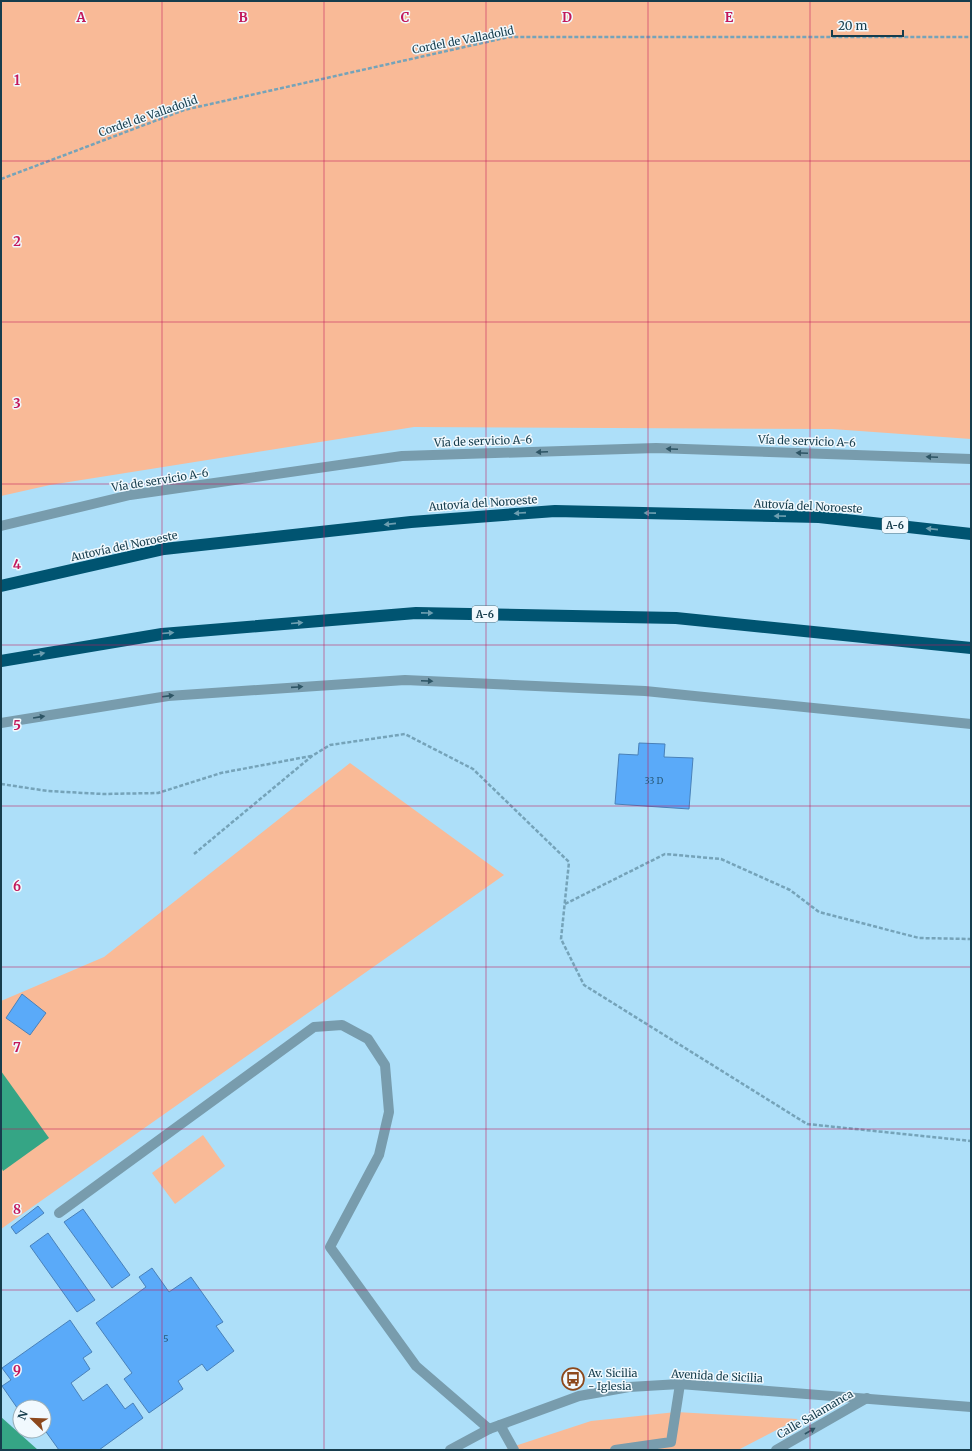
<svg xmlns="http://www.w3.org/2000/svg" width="972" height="1451" viewBox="0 0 972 1451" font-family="Merriweather,serif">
  <rect width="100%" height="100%" fill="#addff9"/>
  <g fill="#f9ba97">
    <polygon points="1,1 971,1 971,439 832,429 414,427 50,485 1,496"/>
    <polygon points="350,763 504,875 1,1229 1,1001 104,957"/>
    <polygon points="203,1135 225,1166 175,1204 152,1173"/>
    <polygon points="676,1412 798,1419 738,1450 503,1450 591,1421"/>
  </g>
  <g fill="#35a585">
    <polygon points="1,1071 49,1138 3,1171 1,1167"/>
    <polygon points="1,1417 38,1450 1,1450"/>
  </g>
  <g fill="#5aaaf9" stroke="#4981b9">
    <polygon points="639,743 665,744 664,757 693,758 689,809 615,804 619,754 638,755"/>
    <polygon points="22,994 46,1013 30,1035 6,1018"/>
    <polygon points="38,1206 44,1213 16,1234 11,1227"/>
    <polygon points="83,1209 130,1275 112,1288 64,1222"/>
    <polygon points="48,1233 95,1300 77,1312 30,1246"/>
    <polygon points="152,1268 169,1292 191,1277 223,1322 216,1326 234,1351 207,1371 202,1364 178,1381 183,1389 149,1413 124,1379 132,1373 96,1323 146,1287 139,1277"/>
    <polygon points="70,1320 92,1352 83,1358 90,1369 71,1383 83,1401 107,1384 125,1409 133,1403 143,1418 99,1450 59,1450 44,1429 44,1407 20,1407 20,1412 2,1386 11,1380 2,1368"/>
  </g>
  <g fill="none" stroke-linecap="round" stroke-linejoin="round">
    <g stroke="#75a3b9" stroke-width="2.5" stroke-dasharray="4 2" stroke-linecap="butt">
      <polyline points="1,179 184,110 509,37 971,37"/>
      <polyline points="1,784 48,791 103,794 158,793 221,773 311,756"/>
      <polyline points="194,854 312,756 330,745 405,734 473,769 569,862 561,939 584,985 807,1124 971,1141"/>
      <polyline points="565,904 665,854 721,859 790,890 819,912 919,938 971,939"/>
    </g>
    <g stroke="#789cad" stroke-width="10">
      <polyline points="59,1213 314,1027 342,1025 368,1039 385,1065 389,1112 379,1155 330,1247 416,1366 489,1429"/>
      <polyline points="500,1425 514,1450"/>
      <polyline points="615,1450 671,1442 680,1384"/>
    </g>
    <g stroke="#789cad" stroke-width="10">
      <polyline points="1,526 130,495 402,456 656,448 971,459"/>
      <polyline points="1,723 168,696 405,680 645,691 971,724"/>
      <polyline points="450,1450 489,1429 579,1396 629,1387 680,1384 971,1407"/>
      <polyline points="776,1450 867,1398"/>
    </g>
    <g stroke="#005471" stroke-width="12">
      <polyline points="1,586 164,549 411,522 555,511 819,517 971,534"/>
      <polyline points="1,661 162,634 416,613 676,618 971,648"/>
    </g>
  </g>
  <defs><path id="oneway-solid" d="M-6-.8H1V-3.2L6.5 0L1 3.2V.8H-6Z"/></defs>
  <g fill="#2e5565">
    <use href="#oneway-solid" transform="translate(672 449) rotate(-178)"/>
    <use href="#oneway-solid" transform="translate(542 452) rotate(178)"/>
    <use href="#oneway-solid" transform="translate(802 453) rotate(-178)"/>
    <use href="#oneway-solid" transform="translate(932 457) rotate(-178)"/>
    <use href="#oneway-solid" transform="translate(427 681) rotate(3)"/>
    <use href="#oneway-solid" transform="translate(297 687) rotate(-4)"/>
    <use href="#oneway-solid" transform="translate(168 696) rotate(-7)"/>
    <use href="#oneway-solid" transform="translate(39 717) rotate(-9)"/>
    <use href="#oneway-solid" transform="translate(810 1431) rotate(-30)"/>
  </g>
  <g fill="#6c9eb0">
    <use href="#oneway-solid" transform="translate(520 513) rotate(176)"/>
    <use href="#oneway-solid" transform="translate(650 513) rotate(-179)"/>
    <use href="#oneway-solid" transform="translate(780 516) rotate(-179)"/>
    <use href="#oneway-solid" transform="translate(390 524) rotate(174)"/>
    <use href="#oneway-solid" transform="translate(932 529) rotate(-174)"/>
    <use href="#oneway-solid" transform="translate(427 613) rotate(1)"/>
    <use href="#oneway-solid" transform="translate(297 623) rotate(-5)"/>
    <use href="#oneway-solid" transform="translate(168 633) rotate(-5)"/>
    <use href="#oneway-solid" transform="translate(39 654) rotate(-10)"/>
  </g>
  <path fill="none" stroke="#c2185b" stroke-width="1" stroke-opacity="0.55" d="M162 1V1450M324 1V1450M486 1V1450M648 1V1450M810 1V1450M1 161H971M1 322H971M1 484H971M1 645H971M1 806H971M1 967H971M1 1129H971M1 1290H971"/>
  <defs>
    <g id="bus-ring" transform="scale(1.15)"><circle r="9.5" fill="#f1f9fe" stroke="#8c481c" stroke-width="1.5"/><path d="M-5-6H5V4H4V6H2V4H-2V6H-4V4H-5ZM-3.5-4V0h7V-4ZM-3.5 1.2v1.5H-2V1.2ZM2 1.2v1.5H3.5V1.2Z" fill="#8c481c"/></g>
  </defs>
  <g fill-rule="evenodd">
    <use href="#bus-ring" x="573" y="1379"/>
  </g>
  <g text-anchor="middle" stroke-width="3" stroke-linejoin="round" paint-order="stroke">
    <g font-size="9" fill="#275878">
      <text x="654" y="784">33 D</text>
      <text x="166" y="1342">5</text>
    </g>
    <g fill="#f1f9fe" stroke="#587582" stroke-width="1">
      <rect x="882" y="517" width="26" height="16" rx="3"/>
      <rect x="472" y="606" width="26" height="16" rx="3"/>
    </g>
    <g font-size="10" font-weight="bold" fill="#163d4d">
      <text x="895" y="529">A-6</text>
      <text x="485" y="618">A-6</text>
    </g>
    <g font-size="11" fill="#163d4d" stroke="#f1f9fe">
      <text transform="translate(463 40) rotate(-11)" y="4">Cordel de Valladolid</text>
      <text transform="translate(148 116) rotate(-19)" y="4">Cordel de Valladolid</text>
      <text transform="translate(483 441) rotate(-2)" y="4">Vía de servicio A-6</text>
      <text transform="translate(807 441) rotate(2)" y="4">Vía de servicio A-6</text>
      <text transform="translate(160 480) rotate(-9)" y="4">Vía de servicio A-6</text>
      <text transform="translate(483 503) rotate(-4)" y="4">Autovía del Noroeste</text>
      <text transform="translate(808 506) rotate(3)" y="4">Autovía del Noroeste</text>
      <text transform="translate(124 546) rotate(-12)" y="4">Autovía del Noroeste</text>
      <text transform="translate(717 1376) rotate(3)" y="4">Avenida de Sicilia</text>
      <text transform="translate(815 1414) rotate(-30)" y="4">Calle Salamanca</text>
    </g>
    <g font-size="11" fill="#163d4d" stroke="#f1f9fe" text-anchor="start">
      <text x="588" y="1377">Av. Sicilia<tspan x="588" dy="13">- Iglesia</tspan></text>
    </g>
  </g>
  <g font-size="13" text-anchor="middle" font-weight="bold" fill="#c2185b" stroke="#f1f9fe" stroke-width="3" stroke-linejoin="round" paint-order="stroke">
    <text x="81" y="22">A</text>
    <text x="243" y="22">B</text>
    <text x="405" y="22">C</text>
    <text x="567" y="22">D</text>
    <text x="729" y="22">E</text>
    <text x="17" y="85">1</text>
    <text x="17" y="246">2</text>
    <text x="17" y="408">3</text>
    <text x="17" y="569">4</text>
    <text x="17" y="730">5</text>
    <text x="17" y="891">6</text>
    <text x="17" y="1052">7</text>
    <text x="17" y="1214">8</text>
    <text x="17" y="1375">9</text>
  </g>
  <rect width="972" height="1451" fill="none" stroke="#163d4d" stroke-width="4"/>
  <g transform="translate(32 1419) rotate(293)"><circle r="19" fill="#f1f9fe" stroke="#99aeb7"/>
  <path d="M0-3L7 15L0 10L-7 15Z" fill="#8c481c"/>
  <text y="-6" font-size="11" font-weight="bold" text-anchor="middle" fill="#163d4d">N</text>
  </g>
  <path d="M832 30v6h71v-6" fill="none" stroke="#163d4d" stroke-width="2"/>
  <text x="838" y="30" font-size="12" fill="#163d4d" stroke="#f1f9fe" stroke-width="3" paint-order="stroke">20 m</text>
</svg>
